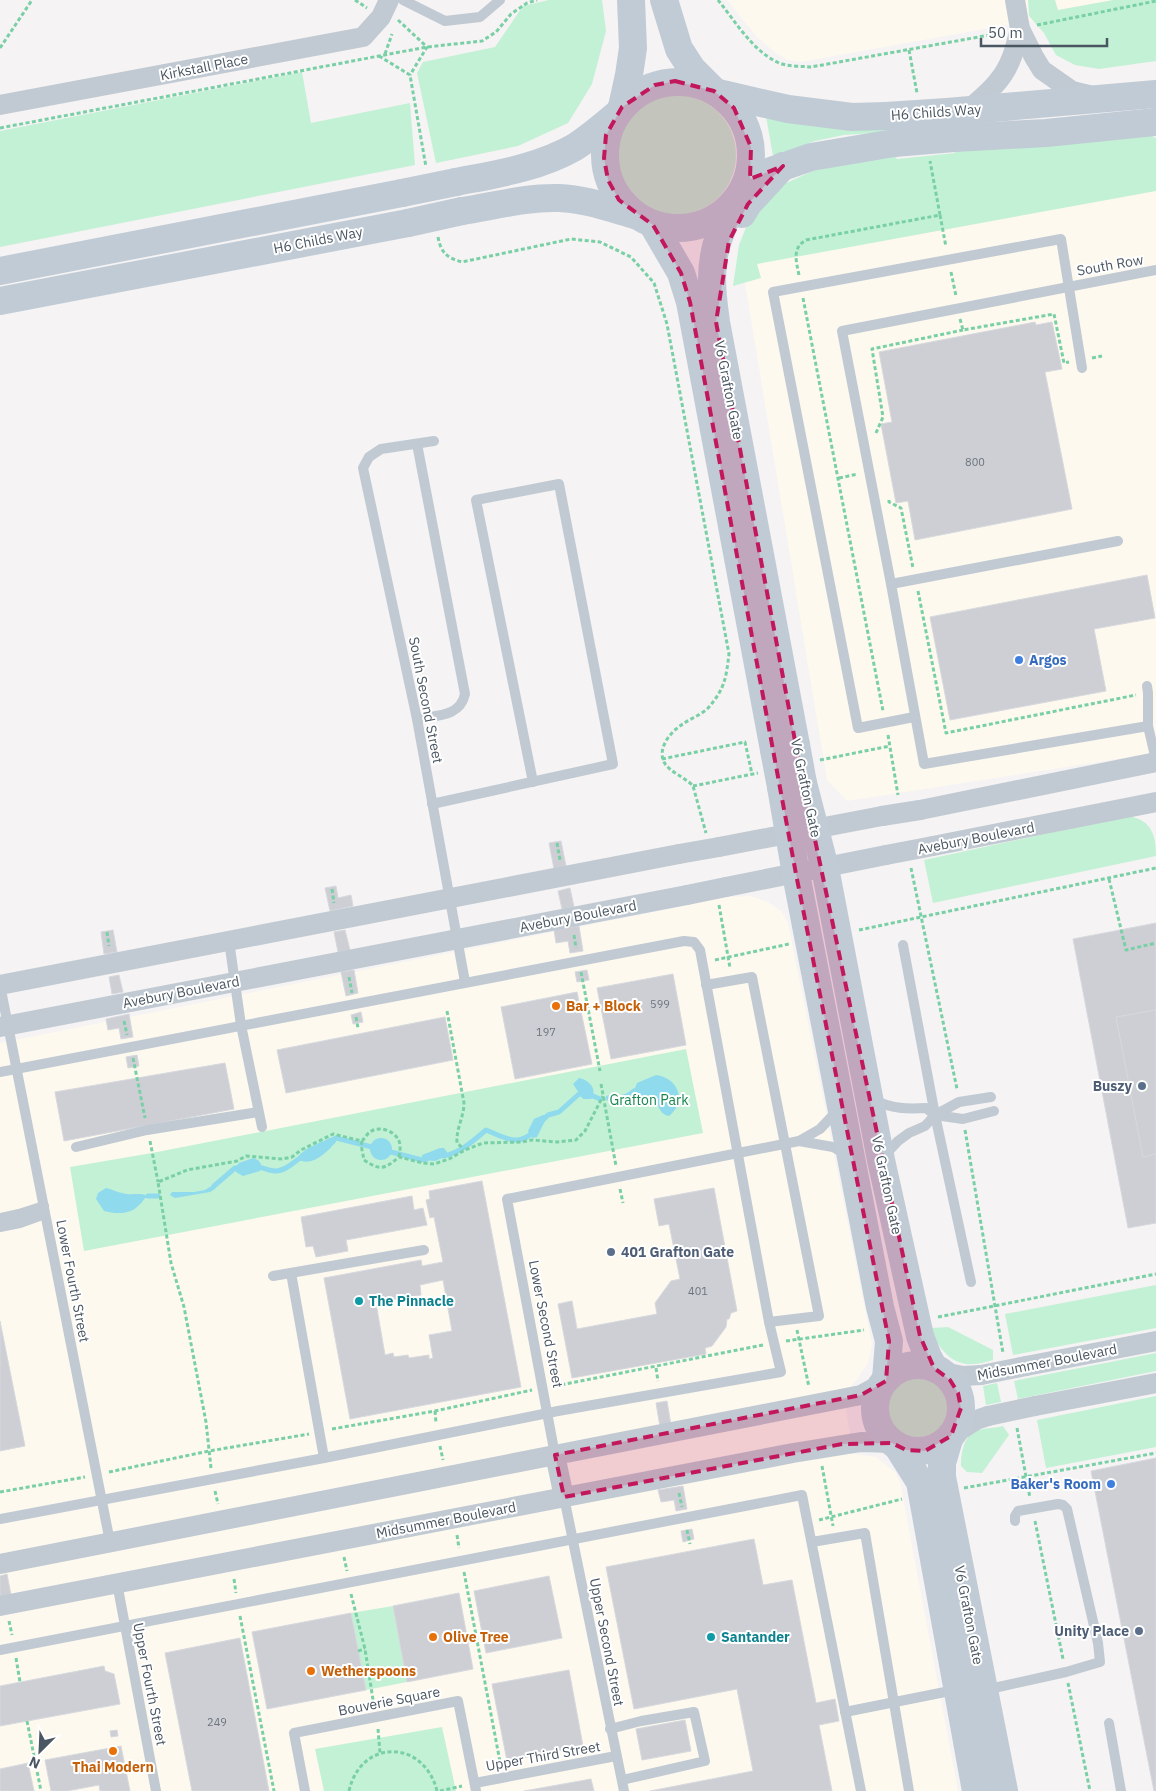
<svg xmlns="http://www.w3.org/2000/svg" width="1156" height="1791" viewBox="0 0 1156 1791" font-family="'IBM Plex Sans',sans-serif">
  <rect width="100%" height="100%" fill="#f5f3f3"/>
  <g fill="#fdf9ef">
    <polygon points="727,0 1147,0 801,62 788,60 777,54 757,37"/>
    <polygon points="1156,183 1156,753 847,801 827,780 742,265"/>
    <polygon points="751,896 768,902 781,911 788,923 872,1344 868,1363 855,1382 843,1395 854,1454 876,1457 895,1472 900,1482 958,1791 0,1791 0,1043 728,897"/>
  </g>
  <g fill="#c3f1d5">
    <polygon points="549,0 602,0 606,31 592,84 568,123 518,146 436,163 417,73 423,62 495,47 523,6"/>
    <polygon points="1028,0 1055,0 1058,10 1113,0 1156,0 1156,61 1099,69 1075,65 1056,55 1044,33 1029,16"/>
    <polygon points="302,72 311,123 410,103 415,165 0,247 0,131"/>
    <circle cx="676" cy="155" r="60"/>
    <polygon points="766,116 885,123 887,132 844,135 815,141 773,156"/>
    <polygon points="1142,132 1156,138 1156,191 757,264 761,278 733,286 739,245 749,220 784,184 835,161 894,153 897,159 955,153 954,146"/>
    <path d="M1128 816C1151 820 1156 834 1156 856L933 903 924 860Z"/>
    <polygon points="686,1049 703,1133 84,1251 70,1167 152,1153"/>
    <polygon points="1156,1285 1156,1328 1013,1355 1005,1314"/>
    <path d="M948 1327 993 1350V1360C986 1362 980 1364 973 1364 952 1366 936 1347 932 1328Z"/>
    <polygon points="1156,1353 1156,1371 1018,1399 1014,1381"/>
    <circle cx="918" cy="1409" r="31"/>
    <polygon points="997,1383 1001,1402 986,1405 983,1386"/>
    <polygon points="1156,1396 1156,1447 1046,1468 1037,1420"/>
    <path d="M1003 1426 1009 1435 982 1473 967 1472 961 1466C961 1455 963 1437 975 1431 983 1428 995 1428 1003 1426Z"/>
    <polygon points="393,1606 407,1682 366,1690 351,1613"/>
    <polygon points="442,1727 456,1791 324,1791 315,1749"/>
  </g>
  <g fill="#90daee">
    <path d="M656 1075C679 1078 687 1102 669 1116 658 1114 660 1104 652 1098 644 1099 638 1100 634 1091L637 1083Z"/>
    <path d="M579 1078C589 1080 598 1089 591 1099H583L573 1084Z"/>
    <polygon points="543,1115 548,1115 537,1137 533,1138 530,1136 528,1131 534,1119"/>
    <path d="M330 1138H336V1142C327 1152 312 1168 297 1159 301 1149 320 1143 330 1138Z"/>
    <circle cx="381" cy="1149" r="11"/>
    <polygon points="440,1148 444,1148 449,1155 435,1161 422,1160 422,1155"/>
    <polygon points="253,1158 258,1160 261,1164 260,1171 243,1176 236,1172 235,1168 239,1163"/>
    <polygon points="218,1182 215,1189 210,1192 175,1198 170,1195 172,1192 194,1192 205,1190"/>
    <path d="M106 1188C112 1189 116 1192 122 1193 131 1196 139 1192 148 1196 143 1199 143 1202 139 1205 131 1215 115 1214 104 1211L96 1199 98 1193Z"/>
  </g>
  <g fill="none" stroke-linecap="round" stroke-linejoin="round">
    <g stroke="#90daee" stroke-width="5">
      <path d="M608 1098C619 1098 625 1099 634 1091"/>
      <polyline points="544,1119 548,1115 559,1112 579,1094 593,1096 600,1099"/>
      <polyline points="330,1141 336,1138 376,1148"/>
      <polyline points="387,1151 422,1160 427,1159"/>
      <path d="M443 1156C460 1153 473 1141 486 1130 503 1137 519 1148 534 1131"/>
      <path d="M255 1167C263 1167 269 1171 276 1171 286 1171 295 1161 303 1156"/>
      <polyline points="214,1186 235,1168 242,1168"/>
      <polyline points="148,1196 158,1196"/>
    </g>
  </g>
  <g fill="#cdcfd5" stroke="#d7d9de" fill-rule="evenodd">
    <polygon points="1035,322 1036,325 1052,322 1062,369 1045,372 1072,509 915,540 908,501 896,503 881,424 892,422 879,352"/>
    <polygon points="1147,575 1155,618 1094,629 1106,691 950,720 930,617"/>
    <polygon points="561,841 566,866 554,869 549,843"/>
    <polygon points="336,886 338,898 351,895 353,906 330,911 325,888"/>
    <polygon points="570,888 574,907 562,909 558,891"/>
    <polygon points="1156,923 1156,1223 1128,1228 1073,939"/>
    <polygon points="579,926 583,951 570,953 568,941 556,943 554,930"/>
    <polygon points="113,930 117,952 104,954 101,932"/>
    <polygon points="345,930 350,950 338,952 334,932"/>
    <polygon points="354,970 358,993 346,996 341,972"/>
    <polygon points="587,970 589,980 577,982 575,972"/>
    <polygon points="673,974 686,1045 611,1059 597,988"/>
    <polygon points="119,975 123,992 112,994 109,977"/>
    <polygon points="577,992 592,1064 515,1079 501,1007"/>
    <polygon points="1156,1010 1156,1154 1143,1157 1116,1017"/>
    <polygon points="361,1012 363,1022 353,1024 351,1015"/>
    <polygon points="129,1014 133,1037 121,1039 119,1028 108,1030 106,1019"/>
    <polygon points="445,1017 453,1060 286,1093 277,1050"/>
    <polygon points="137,1055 139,1066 128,1068 126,1057"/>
    <polygon points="225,1063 234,1109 64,1141 55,1092"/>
    <path d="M482 1181 521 1387 350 1419 324 1278 421 1260 422 1266 443 1262 434 1217 430 1218 426 1200 430 1199 429 1191ZM443 1280 452 1331 429 1335 433 1358 429 1359V1355L409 1358 408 1355 394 1357 393 1353 385 1355 376 1303 421 1295 420 1285Z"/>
    <polygon points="714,1188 737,1311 731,1313 729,1319 727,1319 726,1327 712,1346 705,1348 706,1354 572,1378 558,1304 572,1301 577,1329 657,1314 655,1303 671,1281 680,1279 669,1224 659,1226 654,1199"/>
    <polygon points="412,1196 414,1210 423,1208 427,1225 346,1240 348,1251 316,1257 313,1246 306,1247 301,1217"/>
    <polygon points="0,1321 25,1446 0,1451"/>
    <polygon points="667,1401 671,1425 660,1427 656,1403"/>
    <polygon points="1156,1458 1156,1791 1154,1791 1091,1471"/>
    <polygon points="683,1486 687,1509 676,1511 674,1500 661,1502 658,1490"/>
    <polygon points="692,1529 694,1539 683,1542 681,1531"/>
    <polygon points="754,1539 763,1585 792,1580 816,1703 835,1699 839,1721 819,1725 832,1791 650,1791 753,1771 737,1689 634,1709 606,1567"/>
    <polygon points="7,1574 11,1595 0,1597 0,1576"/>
    <polygon points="549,1576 562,1638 486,1653 474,1591"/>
    <polygon points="459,1593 473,1669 407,1682 393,1606"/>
    <polygon points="351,1613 366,1690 267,1709 252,1632"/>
    <polygon points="240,1638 269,1791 192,1791 165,1653"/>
    <polygon points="104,1666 105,1671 114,1674 120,1704 0,1726 0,1686"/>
    <polygon points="569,1670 583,1746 507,1761 492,1684"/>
    <polygon points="685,1720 691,1751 642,1760 636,1729"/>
    <polygon points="117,1730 118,1736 111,1737 110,1731"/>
    <polygon points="121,1746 130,1791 100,1791 99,1785 67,1791 51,1791 45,1760"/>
    <polygon points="28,1763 34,1791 0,1791 0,1769"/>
    <polygon points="591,1779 594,1791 524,1791"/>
  </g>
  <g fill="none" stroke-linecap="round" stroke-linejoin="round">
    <g stroke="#7ad0a6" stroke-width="3" stroke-dasharray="4 2.5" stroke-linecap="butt">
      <polyline points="355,0 367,8"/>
      <path d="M718 0C735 21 752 50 777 62 787 67 800 66 811 67L1001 33"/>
      <polyline points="398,20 427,47 410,75"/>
      <polyline points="1037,25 1156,1"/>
      <polyline points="0,48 32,0"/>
      <polyline points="909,50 917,93"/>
      <polyline points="385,54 392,34"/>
      <polyline points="379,56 410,75 426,167"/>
      <polyline points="0,128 379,56 427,47 482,41 496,32 511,14 527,3 537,0"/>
      <polyline points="940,215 946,247"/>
      <path d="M438 237C441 253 447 258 462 262L571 239 600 242 631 257 654 283 667 324 729 654C726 678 725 688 709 707 703 714 691 718 683 724 671 731 657 748 664 762 669 772 685 777 693 786L706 833"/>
      <polyline points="951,272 956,296"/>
      <path d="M799 275C796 260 792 248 806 240L940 215 930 161"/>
      <polyline points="803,298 883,711"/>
      <polyline points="960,319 963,330 1054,314 1064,363 1069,362"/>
      <polyline points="1092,358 1102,356"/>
      <polyline points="876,433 883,417 872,349 963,330"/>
      <polyline points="839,478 858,474"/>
      <polyline points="889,500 889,502 901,508 913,568"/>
      <polyline points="918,591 946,733 1136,695"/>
      <polyline points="888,735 898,795"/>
      <polyline points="662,759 745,742 752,774"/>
      <polyline points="820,760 890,746"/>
      <polyline points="693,786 758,773"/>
      <polyline points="557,843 560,860"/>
      <polyline points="911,868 957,1089"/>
      <polyline points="1109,879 1126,950 1156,943"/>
      <polyline points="332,889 334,903"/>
      <polyline points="719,905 730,968"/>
      <polyline points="859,930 1156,868"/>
      <polyline points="107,932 109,946"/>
      <polyline points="574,935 576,948"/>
      <polyline points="715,960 789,944"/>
      <polyline points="581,972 600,1071"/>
      <polyline points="349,977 352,993"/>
      <path d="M447 1011 464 1103C464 1117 456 1128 457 1143L464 1149"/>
      <polyline points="356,1017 358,1028"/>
      <polyline points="124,1021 127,1035"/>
      <polyline points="133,1058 145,1118"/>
      <polyline points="601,1084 616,1166"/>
      <polyline points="965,1130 1003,1353"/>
      <polyline points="150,1141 158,1182"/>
      <path d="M362 1141 361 1145 364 1160C380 1171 385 1169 399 1157L423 1163 434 1164 449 1159 465 1150 483 1143 522 1142 532 1140 557 1142 576 1140 585 1131 603 1096"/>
      <polyline points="620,1189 623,1203"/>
      <polyline points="938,1317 1156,1274"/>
      <polyline points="797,1330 809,1387"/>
      <polyline points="786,1341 864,1330"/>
      <polyline points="656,1368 658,1381"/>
      <polyline points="555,1386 763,1345"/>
      <polyline points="435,1411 436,1423"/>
      <polyline points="1017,1428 1030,1498"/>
      <polyline points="332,1429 435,1411 532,1390"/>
      <polyline points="440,1446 443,1460"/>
      <polyline points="822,1466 833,1526"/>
      <path d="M211 1468 206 1422 184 1307 171 1263 158 1182 187 1170 237 1161 246 1156 282 1159 292 1157 301 1150 333 1134 362 1141C365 1138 367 1134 370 1132 379 1125 395 1131 399 1141 401 1146 400 1152 399 1157"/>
      <polyline points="109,1472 209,1451 309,1434"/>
      <polyline points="964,1488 1156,1453"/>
      <polyline points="215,1491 218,1504"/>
      <polyline points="0,1492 85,1477"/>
      <polyline points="679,1493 682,1507"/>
      <polyline points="819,1520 902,1499"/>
      <polyline points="1035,1521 1063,1659"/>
      <polyline points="687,1530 690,1544"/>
      <polyline points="457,1535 459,1548"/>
      <polyline points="344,1557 347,1571"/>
      <polyline points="464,1572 501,1767"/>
      <polyline points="234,1579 236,1593"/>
      <polyline points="351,1594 365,1649 374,1706"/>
      <polyline points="240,1616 274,1791"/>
      <polyline points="9,1621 12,1635"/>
      <polyline points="358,1651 365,1649"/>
      <polyline points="16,1658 20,1682"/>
      <polyline points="1068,1683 1090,1791"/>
      <polyline points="27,1721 41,1791"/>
      <polyline points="378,1729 380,1753"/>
      <path d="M349 1791C361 1738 424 1739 437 1791"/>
      <polyline points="440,1791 462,1786"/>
    </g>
    <g stroke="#c1cad2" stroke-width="10">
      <polyline points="403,0 445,21 480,17 500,0"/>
      <polyline points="434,441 381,449 369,457 363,468 417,719 465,982"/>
      <path d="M417 444 465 694C460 717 437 715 417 719"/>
      <polyline points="891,584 1118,541"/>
      <polyline points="1147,686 1148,693 1148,726 1156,760"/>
      <polyline points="914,717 858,728 773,292 1061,239 1082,368"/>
      <polyline points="1148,726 924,764 891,584 842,331 1156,270"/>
      <polyline points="432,804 613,764 559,484 476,500 533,782"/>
      <polyline points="229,941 241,1025 262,1127"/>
      <polyline points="903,945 935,1115 971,1282"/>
      <polyline points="0,985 110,1542"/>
      <polyline points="706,985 752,977 819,1316 769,1322"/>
      <polyline points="0,1072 684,941 694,942 700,950 769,1322 781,1372 558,1411 324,1458 0,1519"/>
      <path d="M874 1100C892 1109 907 1109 926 1108L935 1115 963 1119 994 1111"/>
      <polyline points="799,1141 820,1129 837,1111"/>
      <polyline points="76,1147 147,1130 258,1112"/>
      <polyline points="883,1157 898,1141 909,1133 925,1126 935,1115 959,1102 991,1097"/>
      <polyline points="0,1218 19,1214 44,1206"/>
      <polyline points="0,1227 20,1223 45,1214"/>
      <polyline points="291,1273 324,1458"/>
      <polyline points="273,1276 424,1250"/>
      <polyline points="555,1455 507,1199 799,1141 833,1147 845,1154"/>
      <polyline points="564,1497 624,1791"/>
      <polyline points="812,1542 865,1533 909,1791"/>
      <polyline points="117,1583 156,1791"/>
      <polyline points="0,1650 802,1495 861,1791"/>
      <polyline points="985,1690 1066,1672 1100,1662 1098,1643 1067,1509 1063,1505 1058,1504 1018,1511 1015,1516 1015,1521"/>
      <polyline points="845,1712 955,1690"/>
      <polyline points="1109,1723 1121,1791"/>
      <polyline points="610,1729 641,1721 694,1712 705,1761 622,1780"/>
      <polyline points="475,1783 616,1756"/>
      <polyline points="305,1791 294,1733 458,1701 476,1791"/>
    </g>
    <g stroke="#c1cad2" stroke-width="20">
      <polyline points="1015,0 1020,29 1034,57 1042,70 1072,91 1093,96"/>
      <polyline points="0,105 363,37 381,17 389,0"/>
      <path d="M968 110C985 95 1003 81 1011 59 1015 50 1017 39 1020 29"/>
      <polyline points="920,810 1156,762"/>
      <polyline points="933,846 1156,802"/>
      <polyline points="719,847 882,816"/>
      <polyline points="726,887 886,855"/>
      <polyline points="0,985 679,854"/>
      <polyline points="0,1027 687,895"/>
      <polyline points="1026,1366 1156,1341"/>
      <polyline points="938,1371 963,1376 981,1375"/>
      <polyline points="1035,1406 1156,1383"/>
      <polyline points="951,1436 976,1420 988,1416"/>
      <polyline points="555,1455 564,1497"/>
      <polyline points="0,1564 861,1395 883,1383"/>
      <polyline points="0,1606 793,1453 861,1442 892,1443"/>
    </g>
    <g stroke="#c1cbd6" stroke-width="28">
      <polyline points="664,0 679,49 692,69 714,91"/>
      <circle cx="678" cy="155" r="73"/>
      <polyline points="718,93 788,109 852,117 886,116"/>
      <polyline points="622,107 629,75 633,48 631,0"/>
      <polyline points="947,112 1156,94"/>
      <polyline points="954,138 1046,133 1156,122"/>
      <polyline points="765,173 811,157 894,143"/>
      <path d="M456 182C497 174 538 168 575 147 589 138 602 127 615 116"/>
      <path d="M732 205C725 221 717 238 714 256 710 278 713 300 716 322L796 745"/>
      <path d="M462 211C494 206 527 197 559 198 585 199 610 208 635 215"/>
      <polyline points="742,214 748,204 783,166"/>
      <polyline points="653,225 681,273 690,302 774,750"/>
      <polyline points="0,271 402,193"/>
      <polyline points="0,301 408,223"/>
      <polyline points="803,783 825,868 881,1160 920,1336 928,1357 934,1368"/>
      <polyline points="781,787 796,874 880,1307 889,1341 886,1379"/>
      <circle cx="918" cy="1408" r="43"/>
      <polyline points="949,1439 942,1463 942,1477 1004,1791"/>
      <polyline points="898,1447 920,1482 976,1791"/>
    </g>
    <g stroke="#c1cad2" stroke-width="20">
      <polyline points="882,816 920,810"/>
      <polyline points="679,854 719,847"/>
      <polyline points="886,855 933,846"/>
      <polyline points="687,895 726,887"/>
      <polyline points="981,1375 1026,1366"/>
      <polyline points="988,1416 1035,1406"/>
    </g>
    <g stroke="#c1cbd6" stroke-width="28">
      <polyline points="886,116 947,112"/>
      <polyline points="894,143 954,138"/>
      <polyline points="402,193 456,182"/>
      <polyline points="408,223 462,211"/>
      <polyline points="796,745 803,783"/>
      <polyline points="774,750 781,787"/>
    </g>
  </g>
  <path fill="#c2185b" fill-opacity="0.2" stroke="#c2185b" stroke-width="4" stroke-dasharray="10 6" stroke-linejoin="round" d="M675 81 714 91 734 108 751 147 750 179 783 166 748 204 729 241 716 322 803 783 920 1336 934 1368 950 1380 958 1393 961 1408 951 1436 925 1451 906 1450 892 1443 842 1444 564 1497 555 1455 861 1395 886 1381 889 1341 796 874 690 302 681 273 653 225 619 200 608 180 604 158 606 135 622 107 655 85Z"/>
  <g fill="#3f7fe0" stroke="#fff" stroke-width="2">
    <circle cx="1019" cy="660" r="5"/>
    <circle cx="1111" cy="1484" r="5"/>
  </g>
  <g fill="#e8710a" stroke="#fff" stroke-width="2">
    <circle cx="556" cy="1006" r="5"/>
    <circle cx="433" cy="1637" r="5"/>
    <circle cx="311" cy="1671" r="5"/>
    <circle cx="113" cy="1751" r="5"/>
  </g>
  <g fill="#5c6f8a" stroke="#fff" stroke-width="2">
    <circle cx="1142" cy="1086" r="5"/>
    <circle cx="611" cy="1252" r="5"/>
    <circle cx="1139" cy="1631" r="5"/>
  </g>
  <g fill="#0f9aa8" stroke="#fff" stroke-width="2">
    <circle cx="359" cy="1301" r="5"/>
    <circle cx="711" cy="1637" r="5"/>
  </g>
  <g text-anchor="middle" stroke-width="4" stroke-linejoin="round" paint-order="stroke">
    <g font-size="11" fill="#6b747e">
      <text x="975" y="466">800</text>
      <text x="660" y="1008">599</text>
      <text x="546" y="1036">197</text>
      <text x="698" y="1295">401</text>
      <text x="217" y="1726">249</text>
    </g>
    <g font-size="14" fill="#4a5661" stroke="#fff">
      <text transform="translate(204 67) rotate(-11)" y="5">Kirkstall Place</text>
      <text transform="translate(936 112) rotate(-4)" y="5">H6 Childs Way</text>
      <text transform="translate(318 240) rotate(-11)" y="5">H6 Childs Way</text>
      <text transform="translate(1110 265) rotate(-10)" y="5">South Row</text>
      <text transform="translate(729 390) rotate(79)" y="5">V6 Grafton Gate</text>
      <text transform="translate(426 700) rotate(79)" y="5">South Second Street</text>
      <text transform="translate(806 788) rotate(78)" y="5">V6 Grafton Gate</text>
      <text transform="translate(976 838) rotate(-11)" y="5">Avebury Boulevard</text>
      <text transform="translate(578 916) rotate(-11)" y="5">Avebury Boulevard</text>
      <text transform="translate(181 992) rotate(-11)" y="5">Avebury Boulevard</text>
      <text transform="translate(887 1185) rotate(78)" y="5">V6 Grafton Gate</text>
      <text transform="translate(73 1281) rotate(79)" y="5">Lower Fourth Street</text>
      <text transform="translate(546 1324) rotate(79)" y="5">Lower Second Street</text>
      <text transform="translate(1047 1362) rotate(-11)" y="5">Midsummer Boulevard</text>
      <text transform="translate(446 1520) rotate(-11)" y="5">Midsummer Boulevard</text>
      <text transform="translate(969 1615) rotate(79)" y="5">V6 Grafton Gate</text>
      <text transform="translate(607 1642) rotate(79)" y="5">Upper Second Street</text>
      <text transform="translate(150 1684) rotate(79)" y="5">Upper Fourth Street</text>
      <text transform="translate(389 1701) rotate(-11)" y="5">Bouverie Square</text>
      <text transform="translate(543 1756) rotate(-10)" y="5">Upper Third Street</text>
    </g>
    <g font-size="14" font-weight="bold" fill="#366cbe" stroke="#fff" text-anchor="start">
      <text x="1029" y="665">Argos</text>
      <text x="1101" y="1489" text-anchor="end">Baker's Room</text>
    </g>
    <g font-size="14" font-weight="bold" fill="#c56008" stroke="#fff" text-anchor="start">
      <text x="566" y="1011">Bar + Block</text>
      <text x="443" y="1642">Olive Tree</text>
      <text x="321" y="1676">Wetherspoons</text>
      <text x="113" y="1772" text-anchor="middle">Thai Modern</text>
    </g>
    <g font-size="14" font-weight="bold" fill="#4e5e75" stroke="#fff" text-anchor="end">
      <text x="1132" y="1091">Buszy</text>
      <text x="621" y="1257" text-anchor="start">401 Grafton Gate</text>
      <text x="1129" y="1636">Unity Place</text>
    </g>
    <g font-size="14" fill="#17864f" stroke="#fff">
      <text x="649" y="1105">Grafton Park</text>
    </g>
    <g font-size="14" font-weight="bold" fill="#0d838f" stroke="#fff" text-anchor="start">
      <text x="369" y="1306">The Pinnacle</text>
      <text x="721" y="1642">Santander</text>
    </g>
  </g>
  <g transform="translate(40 1751) rotate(204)" stroke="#ffffff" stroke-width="4" paint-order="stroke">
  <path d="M0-4L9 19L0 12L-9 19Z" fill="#4a5661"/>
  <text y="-8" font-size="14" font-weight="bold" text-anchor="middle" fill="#4a5661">N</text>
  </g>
  <path d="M981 38v8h126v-8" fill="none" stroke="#4a5661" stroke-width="2.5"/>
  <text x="988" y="38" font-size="15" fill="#4a5661" stroke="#ffffff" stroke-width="4" paint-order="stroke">50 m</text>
</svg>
